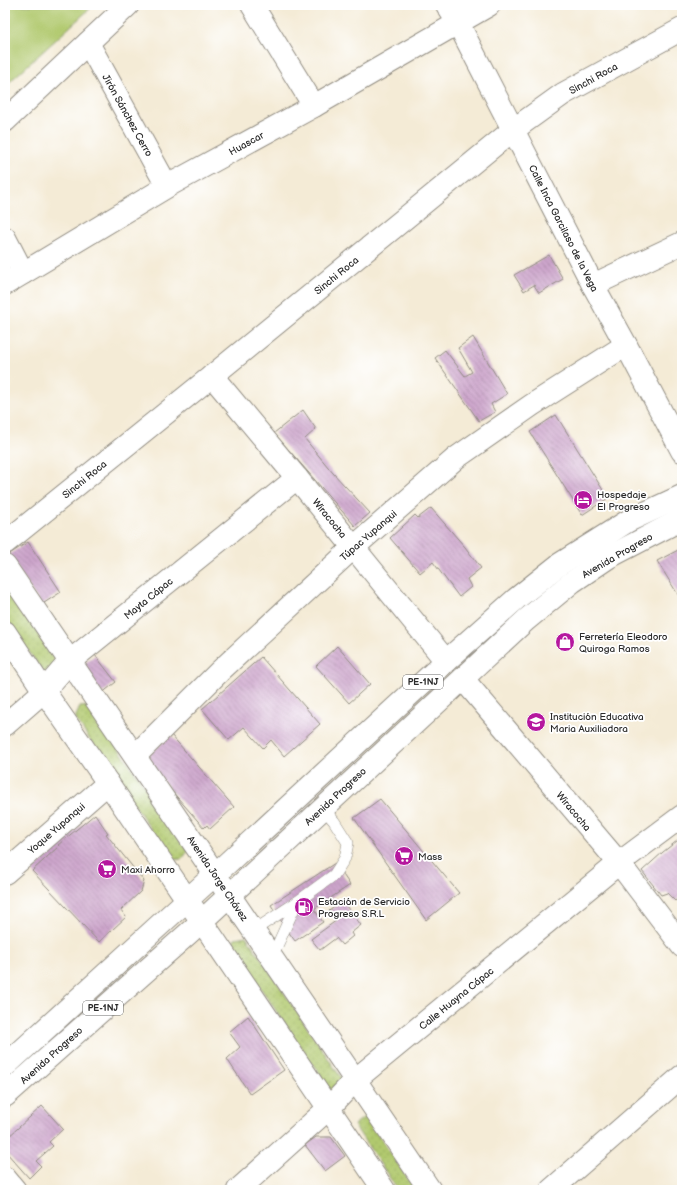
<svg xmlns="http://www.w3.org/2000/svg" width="687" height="1195" viewBox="0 0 687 1195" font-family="'Balsamiq Sans',sans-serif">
  <defs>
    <pattern id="grass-dots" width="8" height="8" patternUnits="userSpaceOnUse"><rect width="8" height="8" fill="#b1c96e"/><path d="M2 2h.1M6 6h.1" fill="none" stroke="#98ad5f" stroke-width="1.8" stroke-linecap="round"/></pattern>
    <pattern id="building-back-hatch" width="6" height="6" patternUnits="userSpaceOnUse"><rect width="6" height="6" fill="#cda6cc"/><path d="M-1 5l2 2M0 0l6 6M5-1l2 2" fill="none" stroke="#a787a6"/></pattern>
  </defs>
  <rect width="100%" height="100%" fill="#fff"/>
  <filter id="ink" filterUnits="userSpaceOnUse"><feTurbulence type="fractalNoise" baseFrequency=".025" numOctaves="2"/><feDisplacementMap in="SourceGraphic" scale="8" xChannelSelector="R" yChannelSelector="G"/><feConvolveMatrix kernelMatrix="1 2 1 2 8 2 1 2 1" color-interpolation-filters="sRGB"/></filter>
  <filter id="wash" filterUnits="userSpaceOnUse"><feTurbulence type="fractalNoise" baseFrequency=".012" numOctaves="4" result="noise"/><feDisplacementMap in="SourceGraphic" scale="16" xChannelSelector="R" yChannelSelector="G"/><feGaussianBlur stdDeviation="0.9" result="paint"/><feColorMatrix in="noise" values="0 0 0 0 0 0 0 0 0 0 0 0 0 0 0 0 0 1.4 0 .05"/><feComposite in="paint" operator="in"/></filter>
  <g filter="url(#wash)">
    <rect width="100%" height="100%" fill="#f4ebd6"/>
    <g fill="url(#grass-dots)" stroke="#6e7a4c">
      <polygon points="5,584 57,662 45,675 5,617"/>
      <polygon points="90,706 188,851 182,859 172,860 75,718 80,707"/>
      <polygon points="246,936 346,1085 333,1094 231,945 235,938"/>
      <polygon points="366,1116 415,1190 398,1190 354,1125"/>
    </g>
    <polygon fill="#b1c96e" stroke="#6e7a4c" points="5,5 94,5 5,86"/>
    <g id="blocks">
      <g fill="url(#building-back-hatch)">
        <polygon points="549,255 563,279 539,293 534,285 524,291 514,275"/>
        <polygon points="473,337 507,394 491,404 495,412 479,421 435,358 445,350 465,376 472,372 458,348"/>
        <polygon points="303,410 316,429 305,439 333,473 370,513 355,526 274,433"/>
        <polygon points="556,415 608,498 582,515 530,432"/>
        <polygon points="431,508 465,547 481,568 467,579 471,587 459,597 433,562 420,573 390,538 415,515 418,518"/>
        <polygon points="28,542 61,592 41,605 8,555"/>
        <polygon points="682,548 682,601 657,561"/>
        <polygon points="337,646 370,684 349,703 316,666"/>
        <polygon points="95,655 116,682 101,694 84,664"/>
        <polygon points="261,657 320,724 284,756 271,740 263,748 244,727 229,740 202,709"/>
        <polygon points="171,735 234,807 210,829 207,825 204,828 144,759"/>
        <polygon points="380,799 459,893 426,920 354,818"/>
        <polygon points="95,814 108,833 106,834 144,881 141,891 121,910 126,917 99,942 32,871 59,846 58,845"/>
        <polygon points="682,837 682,879 681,881 682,883 682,895 675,901 667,893 661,895 642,871 663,852"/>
        <polygon points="335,863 350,885 314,909 323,922 295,941 285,927 271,905"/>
        <polygon points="342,901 361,925 351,933 353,936 342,945 336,938 320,950 311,939 337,920 329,911"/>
        <polygon points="248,1016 284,1070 250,1094 227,1059 240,1047 229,1032"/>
        <polygon points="42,1106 63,1129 49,1142 53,1146 36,1161 41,1166 29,1178 6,1152 6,1139"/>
        <polygon points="316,1137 331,1137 345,1156 325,1171 305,1145"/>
      </g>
    </g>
  </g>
  <g filter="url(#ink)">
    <use href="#blocks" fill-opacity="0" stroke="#908b80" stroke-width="1"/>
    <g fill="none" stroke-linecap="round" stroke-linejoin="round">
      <g stroke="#908b80" stroke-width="12">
        <g id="service">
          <polyline points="253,931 297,902 334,875 345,858 348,843 334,821 323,808"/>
          <polyline points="272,957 297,902"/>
        </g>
      </g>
      <g stroke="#908b80" stroke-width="24">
        <g id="minor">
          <polyline points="252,5 314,106"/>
          <polyline points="447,5 458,23 593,285 626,345 682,451"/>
          <polyline points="88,43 167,186"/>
          <polyline points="5,121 128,5"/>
          <polyline points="5,238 23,273"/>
          <polyline points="5,284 173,183 314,106 489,5"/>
          <polyline points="593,285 682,243"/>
          <polyline points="212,376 297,478 446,661"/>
          <polyline points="5,543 212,376 513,130 563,94 682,29"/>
          <polyline points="463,679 619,863 682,946"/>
          <polyline points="5,725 44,691 70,661 297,478"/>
          <polyline points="135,756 220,671 354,547 456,458 532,405 626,345"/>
          <polyline points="5,873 108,783"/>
          <polyline points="5,1178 15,1190"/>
          <polyline points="238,1190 329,1108 355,1080 619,863 682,816"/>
          <polyline points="551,1190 682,1076"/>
        </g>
      </g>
      <g stroke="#908b80" stroke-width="24">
        <g id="tertiary">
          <polyline points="5,566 430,1190"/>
          <polyline points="5,632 44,691 108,783 384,1190"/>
        </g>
      </g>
      <g stroke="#908b80" stroke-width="24">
        <g id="primary">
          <polyline points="5,1066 221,869 446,661 516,599 560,564 628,521 682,496"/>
          <polyline points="5,1096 191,931 526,620 572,582 609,557 682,519"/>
        </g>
      </g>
      <use href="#service" stroke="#fff" stroke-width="11"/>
      <use href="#minor" stroke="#fff" stroke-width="22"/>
      <use href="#tertiary" stroke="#fff" stroke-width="22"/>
      <use href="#primary" stroke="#fff" stroke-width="22"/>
    </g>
  </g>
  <defs>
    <g id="hotel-disc" transform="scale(1)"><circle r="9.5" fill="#b5179e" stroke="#fff"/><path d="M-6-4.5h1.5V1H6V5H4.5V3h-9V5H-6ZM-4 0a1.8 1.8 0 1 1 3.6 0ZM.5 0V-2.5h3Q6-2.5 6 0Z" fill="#fff"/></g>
    <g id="shop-disc" transform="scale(1)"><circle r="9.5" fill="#b5179e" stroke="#fff"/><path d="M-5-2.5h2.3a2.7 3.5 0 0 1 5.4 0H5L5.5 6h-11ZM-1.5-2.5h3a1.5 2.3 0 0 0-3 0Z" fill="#fff"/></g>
    <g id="school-disc" transform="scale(1)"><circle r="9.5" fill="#b5179e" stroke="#fff"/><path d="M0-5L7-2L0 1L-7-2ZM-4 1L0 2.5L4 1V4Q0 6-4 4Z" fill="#fff"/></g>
    <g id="supermarket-disc" transform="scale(1)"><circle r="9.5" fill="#b5179e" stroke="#fff"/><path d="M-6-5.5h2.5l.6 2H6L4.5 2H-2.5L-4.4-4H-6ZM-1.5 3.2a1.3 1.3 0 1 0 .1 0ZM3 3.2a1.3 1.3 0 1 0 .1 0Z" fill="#fff"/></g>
    <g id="fuel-disc" transform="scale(1)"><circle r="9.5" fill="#b5179e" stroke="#fff"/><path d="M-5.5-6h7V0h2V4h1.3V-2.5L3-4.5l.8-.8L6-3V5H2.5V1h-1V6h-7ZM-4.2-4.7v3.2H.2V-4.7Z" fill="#fff"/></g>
  </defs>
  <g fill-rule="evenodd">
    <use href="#hotel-disc" x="583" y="500"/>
    <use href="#shop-disc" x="565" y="642"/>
    <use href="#school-disc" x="536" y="722"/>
    <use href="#supermarket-disc" x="404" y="856"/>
    <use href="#supermarket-disc" x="107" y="869"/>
    <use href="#fuel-disc" x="304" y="907"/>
  </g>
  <g text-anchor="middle" stroke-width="3.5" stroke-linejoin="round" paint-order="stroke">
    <g fill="#fff" stroke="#6b6b6b" stroke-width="1">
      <rect x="403" y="675" width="40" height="14" rx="3"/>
      <rect x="83" y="1001" width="40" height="14" rx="3"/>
    </g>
    <g font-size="9" font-weight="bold" fill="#2b2b2b">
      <text x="423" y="685">PE-1NJ</text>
      <text x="103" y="1011">PE-1NJ</text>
    </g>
    <g font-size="10" fill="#2b2b2b" stroke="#fff">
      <text transform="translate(593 78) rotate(-29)" y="4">Sinchi Roca</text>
      <text transform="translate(128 115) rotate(61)" y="4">Jirón Sánchez Cerro</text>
      <text transform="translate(246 143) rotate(-29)" y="4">Huascar</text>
      <text transform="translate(564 228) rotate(63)" y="4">Calle Inca Garcilaso de la Vega</text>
      <text transform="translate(336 275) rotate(-39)" y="4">Sinchi Roca</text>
      <text transform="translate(84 479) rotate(-39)" y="4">Sinchi Roca</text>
      <text transform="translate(330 518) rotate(51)" y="4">Wiracocha</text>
      <text transform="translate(368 535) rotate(-41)" y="4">Túpac Yupanqui</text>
      <text transform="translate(617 555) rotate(-30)" y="4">Avenida Progreso</text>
      <text transform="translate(148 598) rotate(-39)" y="4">Mayta Cápac</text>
      <text transform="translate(335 796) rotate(-43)" y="4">Avenida Progreso</text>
      <text transform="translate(574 811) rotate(50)" y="4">Wiracocha</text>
      <text transform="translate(56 828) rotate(-41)" y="4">Yoque Yupanqui</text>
      <text transform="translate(218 878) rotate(56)" y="4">Avenida Jorge Chávez</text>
      <text transform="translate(456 998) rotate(-39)" y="4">Calle Huayna Cápac</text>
      <text transform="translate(51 1055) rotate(-42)" y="4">Avenida Progreso</text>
    </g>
    <g font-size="10" fill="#2b2b2b" stroke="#fff" text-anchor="start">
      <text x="597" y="498">Hospedaje<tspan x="597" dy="12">El Progreso</tspan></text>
      <text x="579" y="640">Ferretería Eleodoro<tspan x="579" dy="12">Quiroga Ramos</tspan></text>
      <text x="550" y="720">Institución Educativa<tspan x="550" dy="12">Maria Auxiliadora</tspan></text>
      <text x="418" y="860">Mass</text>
      <text x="121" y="873">Maxi Ahorro</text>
      <text x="318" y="905">Estación de Servicio<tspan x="318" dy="12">Progreso S.R.L</tspan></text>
    </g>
  </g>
  <rect width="687" height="1195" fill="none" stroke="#fff" stroke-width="20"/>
</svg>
